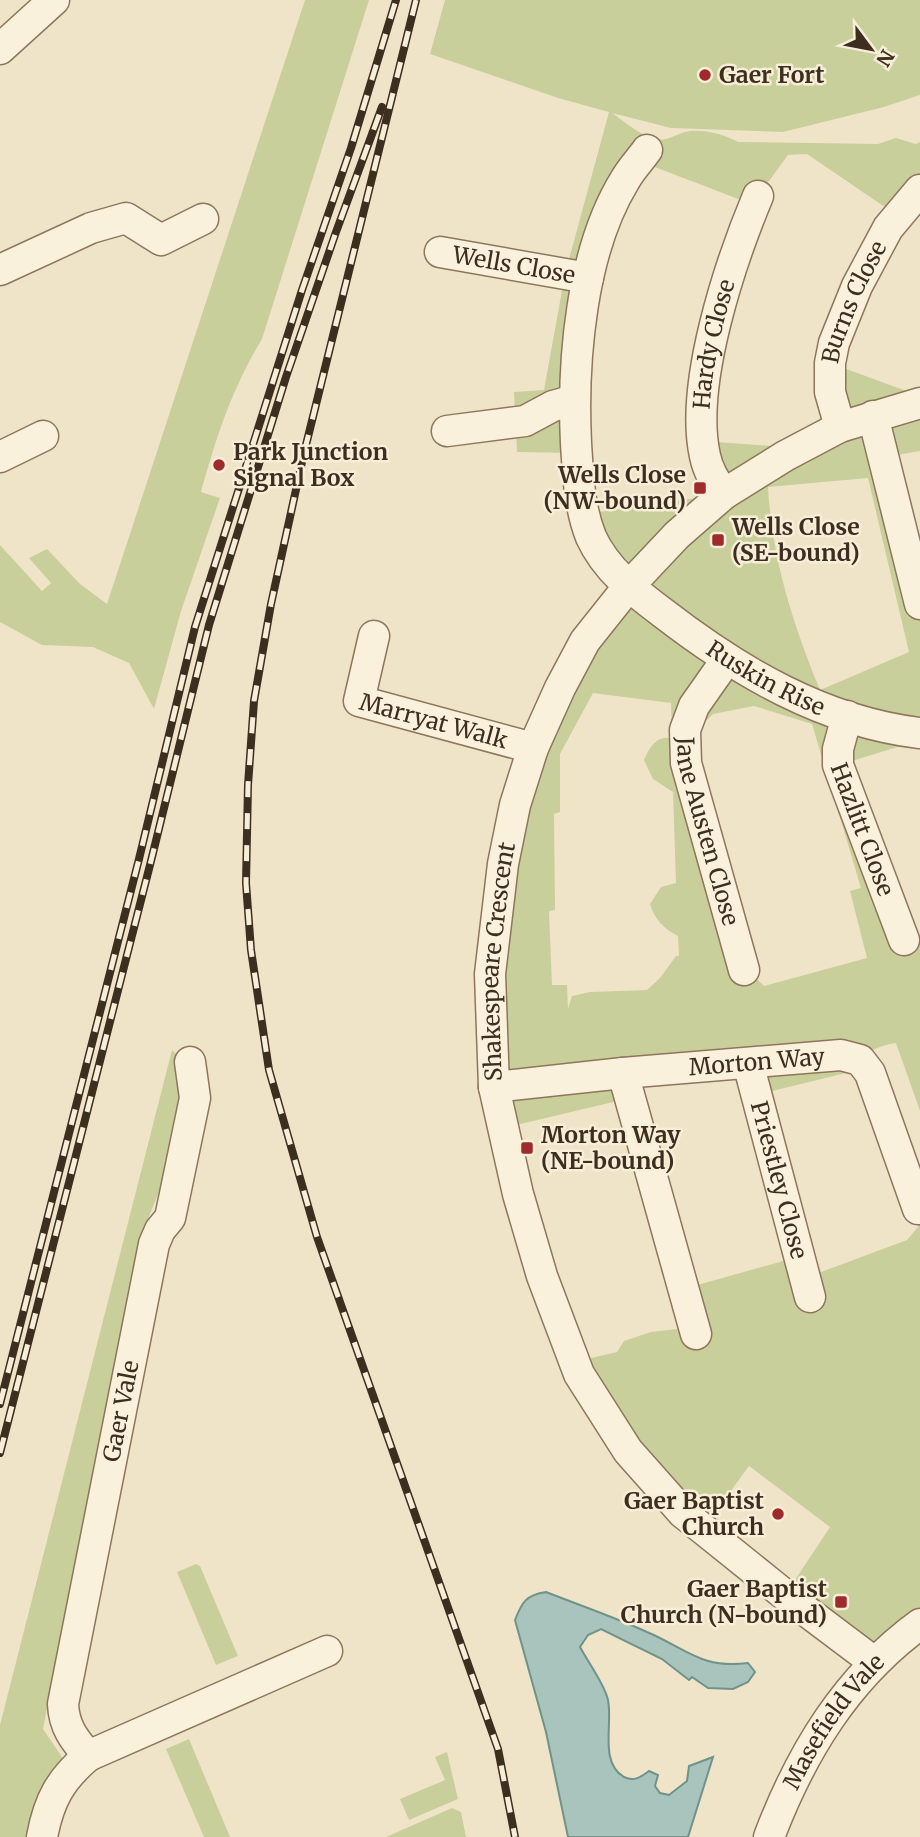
<svg xmlns="http://www.w3.org/2000/svg" width="920" height="1837" viewBox="0 0 920 1837" font-family="Merriweather,serif">
  <rect width="100%" height="100%" fill="#f0e4c8"/>
  <g fill="#c9cf9b" fill-rule="evenodd">
    <path d="M305 0H369L262 339C231 391 217 435 201 492L220 498 181 611 154 709 129 663 93 647 42 645 0 622V545L42 591 51 583 29 558 47 549 80 584 107 604Z"/>
    <path d="M445 0H920V95L884 107 783 132 671 128 612 113C624 121 640 135 654 139 667 142 674 135 685 132 702 128 724 134 738 142L878 144 896 138 916 144 920 142V190L898 216 807 154 788 155 758 196 754 205 639 161 606 220 576 453 517 452 514 392 544 390 565 274 609 112 558 98 430 54Z"/>
    <path d="M830 363 920 396V451L886 457 920 604V740L839 765 904 940 920 943V1111L896 1043C873 1047 865 1053 850 1072L756 1095 747 1063 623 1073 630 1098 504 1128 494 1087 515 805 628 587 585 514 724 494 703 441 799 448 839 427ZM868 478 909 652 820 690C793 624 772 559 768 487ZM593 693 671 703 672 738C655 736 650 747 644 760L653 779 673 792 676 883 661 887 650 904C655 920 663 928 678 936L679 956H676L660 978 647 990 590 992 572 996 568 1009 567 985H552L549 911 555 910 554 814 560 812V754ZM754 706 812 724 861 888 850 891 867 958 764 986 753 975 703 776C703 758 701 751 686 740L713 714Z"/>
    <polygon points="172,1050 180,1058 183,1092 170,1164 148,1219 105,1411 43,1729 64,1760 35,1805 25,1837 0,1837 0,1725"/>
    <polygon points="920,1192 920,1624 874,1662 785,1595 830,1527 749,1466 703,1529 574,1362 617,1352 624,1341 651,1332 677,1329 687,1336 683,1289 801,1256 805,1278 907,1240 918,1227"/>
    <polygon points="196,1564 200,1566 238,1656 216,1665 177,1572"/>
    <polygon points="189,1739 230,1837 204,1837 166,1749"/>
    <polygon points="447,1752 458,1799 409,1820 400,1799 445,1780 435,1757"/>
    <polygon points="452,1808 461,1812 466,1837 386,1837"/>
  </g>
  <path fill="#a9c4bc" stroke="#6f938a" stroke-width="2" d="M546 1592C579 1605 614 1617 647 1632 687 1649 701 1669 748 1663L755 1672 748 1682 733 1689 708 1688 692 1677 689 1680 662 1659 601 1629 588 1635 580 1647C588 1662 605 1685 608 1700 613 1725 599 1762 624 1777 634 1782 641 1777 649 1771L658 1775 655 1786 660 1793 669 1795 687 1781 689 1766 713 1757 688 1837H568L546 1732 515 1620C522 1602 526 1595 546 1592Z"/>
  <g fill="none" stroke-linecap="round" stroke-linejoin="round">
    <g stroke="#8d765c" stroke-width="33">
      <g id="minor">
        <polyline points="0,49 54,0"/>
        <path id="s1" d="M647 150C640 160 631 169 625 180 581 251 572 361 576 443 578 474 579 507 591 537 606 570 635 592 663 613 738 671 824 722 920 733"/>
        <path id="s2" d="M440 252 588 278"/>
        <polyline points="0,270 91,228 126,218 161,240 203,219"/>
        <polyline points="873,416 920,604"/>
        <path id="s3" d="M840 427 830 392V363L834 343 857 286 888 228 920 190"/>
        <polyline points="447,431 525,421 553,406 574,400"/>
        <polyline points="0,457 43,436"/>
        <path id="s4" d="M724 494C715 482 708 471 705 456 689 385 730 263 758 196"/>
        <path id="s5" d="M374 636 359 701 533 748"/>
        <path id="s6" d="M727 659 694 706 685 730 686 763 744 970"/>
        <path id="s7" d="M847 716 838 749V765L904 940"/>
        <path id="s8" d="M748 1063 810 1297"/>
        <polyline points="623,1073 696,1334"/>
        <path id="s9" d="M494 1087 623 1073 841 1055 860 1060 870 1073 918 1209"/>
        <path id="s10" d="M874 1662 785 1595 683 1513 628 1451 579 1374 542 1276 518 1194 494 1087 490 974 503 864 515 805 533 748 560 688 585 641 628 587 677 535 724 494 785 456 840 427 920 403"/>
        <polyline points="88,1756 327,1651"/>
        <path id="s11" d="M42 1837C49 1800 60 1780 88 1756 74 1739 64 1727 63 1704L154 1244 160 1230 170 1218 195 1098 190 1062"/>
        <path id="s12" d="M769 1837C801 1753 846 1678 920 1624"/>
      </g>
    </g>
    <use href="#minor" stroke="#faf1dc" stroke-width="30"/>
    <g stroke="#3d2e20" stroke-width="8">
      <g id="rail">
        <polyline points="416,0 304,453 271,604 254,701 248,785 246,883 251,950 269,1070 317,1237 498,1749 515,1837"/>
        <polyline points="0,1404 139,859 195,627 302,290 351,148 396,0"/>
        <polyline points="0,1453 151,861 209,625 286,377 336,232 382,107"/>
      </g>
    </g>
    <use href="#rail" stroke="#f7eed8" stroke-width="5" stroke-dasharray="16" stroke-linecap="butt"/>
  </g>
  <g fill="#9e2a2b" stroke="#f7eed8" stroke-width="2.5">
    <circle cx="705" cy="75" r="7"/>
    <circle cx="219" cy="465" r="7"/>
    <rect x="693" y="481" width="14" height="14" rx="3.5"/>
    <rect x="711" y="533" width="14" height="14" rx="3.5"/>
    <rect x="520" y="1141" width="14" height="14" rx="3.5"/>
    <circle cx="778" cy="1514" r="7"/>
    <rect x="834" y="1595" width="14" height="14" rx="3.5"/>
  </g>
  <g text-anchor="middle" stroke-width="5" stroke-linejoin="round" paint-order="stroke">
    <g font-size="23" font-weight="bold" fill="#3d2e20" stroke="#f7eed8" text-anchor="start">
      <text x="719" y="83">Gaer Fort</text>
      <text x="233" y="460">Park Junction<tspan x="233" dy="26">Signal Box</tspan></text>
      <text x="686" y="483" text-anchor="end">Wells Close<tspan x="686" dy="26">(NW-bound)</tspan></text>
      <text x="732" y="535">Wells Close<tspan x="732" dy="26">(SE-bound)</tspan></text>
      <text x="541" y="1143">Morton Way<tspan x="541" dy="26">(NE-bound)</tspan></text>
      <text x="764" y="1509" text-anchor="end">Gaer Baptist<tspan x="764" dy="26">Church</tspan></text>
      <text x="827" y="1597" text-anchor="end">Gaer Baptist<tspan x="827" dy="26">Church (N-bound)</tspan></text>
    </g>
    <g font-size="23" fill="#3d2e20" stroke="#f7eed8">
      <text dy="8" stroke="none"><textPath href="#s2" startOffset="75">Wells Close</textPath></text>
      <text dy="8" stroke="none"><textPath href="#s3" startOffset="131">Burns Close</textPath></text>
      <text dy="8" stroke="none"><textPath href="#s4" startOffset="156">Hardy Close</textPath></text>
      <text dy="8" stroke="none"><textPath href="#s1" startOffset="632">Ruskin Rise</textPath></text>
      <text dy="8" stroke="none"><textPath href="#s5" startOffset="144">Marryat Walk</textPath></text>
      <text dy="8" stroke="none"><textPath href="#s7" startOffset="119">Hazlitt Close</textPath></text>
      <text dy="8" stroke="none"><textPath href="#s6" startOffset="187">Jane Austen Close</textPath></text>
      <text dy="8" stroke="none"><textPath href="#s10" startOffset="842">Shakespeare Crescent</textPath></text>
      <text dy="8" stroke="none"><textPath href="#s9" startOffset="264">Morton Way</textPath></text>
      <text dy="8" stroke="none"><textPath href="#s8" startOffset="121">Priestley Close</textPath></text>
      <text dy="8" stroke="none"><textPath href="#s11" startOffset="453">Gaer Vale</textPath></text>
      <text dy="8" stroke="none"><textPath href="#s12" startOffset="133">Masefield Vale</textPath></text>
    </g>
  </g>
  <g transform="translate(871 49) rotate(122)" stroke="#f7eed8" stroke-width="5" paint-order="stroke">
  <path d="M0-5L12 26L0 18L-12 26Z" fill="#3d2e20"/>
  <text y="-10" font-size="19" font-weight="bold" text-anchor="middle" fill="#3d2e20">N</text>
  </g>
</svg>
